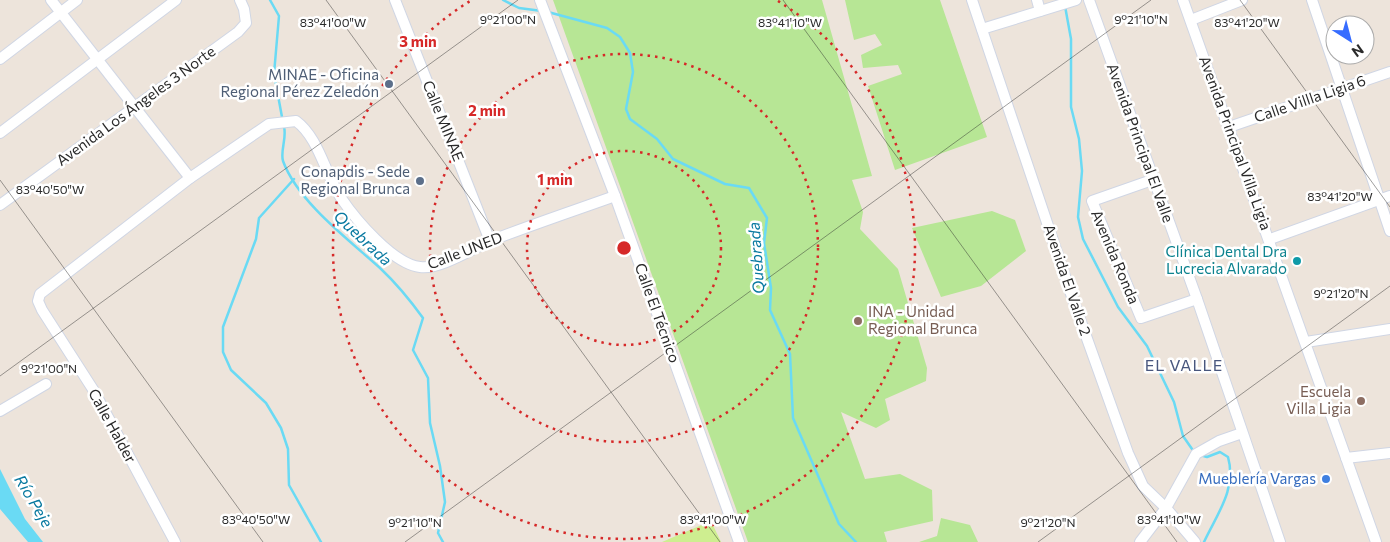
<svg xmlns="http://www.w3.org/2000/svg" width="1390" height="542" viewBox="0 0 1390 542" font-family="Commissioner,sans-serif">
  <rect width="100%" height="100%" fill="#ede4db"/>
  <g fill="#b7e695">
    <polygon points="553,0 822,0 872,176 852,180 863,212 860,229 898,269 927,368 926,381 885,399 890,420 876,428 841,412 865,479 900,474 932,490 933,521 884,532 887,542 748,542"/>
    <polygon points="845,0 940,0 987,137 895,170 868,86 902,74 898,65 863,68 861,55 882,45 875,34 854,40"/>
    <polygon points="992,211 1015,220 1026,251 981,286 941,297 912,228"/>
    <polygon points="941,518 970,525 978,542 919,542 937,536"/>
  </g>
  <polygon fill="#ceee90" points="711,521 721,542 662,542"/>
  <polygon fill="#6adaf4" points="0,469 25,519 43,542 28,542 0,509"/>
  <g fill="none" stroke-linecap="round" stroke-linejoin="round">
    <g stroke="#6adaf4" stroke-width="2.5">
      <polyline points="270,0 279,16 274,74 282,117"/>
      <polyline points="503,0 519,8 542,11"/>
      <polyline points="1065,6 1071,39 1071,107 1079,139 1082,171 1078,217 1083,239 1118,307 1147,346 1174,402 1183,436 1192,449"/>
      <polyline points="548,12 607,28 620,37 630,53 633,72 626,109 630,119 657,139 673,159 725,184 749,188 767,218 764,243 771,288 770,310 790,354 793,418 839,524 856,542"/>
      <path d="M284 127C287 138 280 151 283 161 298 202 349 240 380 268 397 284 410 300 423 318L413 350 428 378 430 423 440 466 445 502 438 533 443 542"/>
      <polyline points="294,179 259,218 256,239 223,327 223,352 231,370 266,403 281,428 288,449 289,485 321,542"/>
      <path d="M1200 455 1207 457 1220 452 1228 457C1237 489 1217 514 1204 542"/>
    </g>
    <g stroke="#d0d6e4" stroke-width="12">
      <g id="minor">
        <polyline points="51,0 190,178"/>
        <polyline points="395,0 490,241"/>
        <polyline points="540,0 615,196 739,542"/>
        <polyline points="972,0 1071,294 1128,453 1143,486 1166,508 1195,542"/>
        <polyline points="1037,0 1040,11"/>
        <polyline points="1089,0 1197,299 1280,542"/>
        <polyline points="1183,0 1376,542"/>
        <polyline points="1312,0 1390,231"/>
        <polyline points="1191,20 1242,0"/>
        <polyline points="982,29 1076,0"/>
        <polyline points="0,59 77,0"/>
        <polyline points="1229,127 1390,72"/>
        <polyline points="0,133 176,0"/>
        <polyline points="1152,180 1092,201 1141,318 1197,299"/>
        <polyline points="0,205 238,32 246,23 244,9 240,0"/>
        <polyline points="1270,239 1390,196"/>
        <polyline points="1306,342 1390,329"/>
        <polyline points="0,411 46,384"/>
        <polyline points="1346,458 1390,453"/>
        <path d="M175 542 94 391 42 310 38 301 40 294 190 178 269 124 296 121C319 138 325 174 341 198 356 220 393 264 420 267 439 270 472 249 490 241 531 225 573 211 615 196"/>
        <polyline points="1140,542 1166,508 1196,454 1219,441 1242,433"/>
      </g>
    </g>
    <use href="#minor" stroke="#fff" stroke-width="10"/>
  </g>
  <path fill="none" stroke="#2a2a2a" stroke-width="1" stroke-opacity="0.45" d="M326 0 720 542M783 0 1177 542M1240 0 1390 207M0 180 263 542M0 376 518 0M405 542 1151 0M1038 542 1390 286"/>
  <g fill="none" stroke="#d62828" stroke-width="2.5" stroke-dasharray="2.5 5">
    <circle cx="624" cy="248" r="97"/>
    <circle cx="624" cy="248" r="194"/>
    <path d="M778 1A291 291 0 1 1 470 1"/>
  </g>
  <g fill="#5c6f8a" stroke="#fff" stroke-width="2">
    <circle cx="389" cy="84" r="5"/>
    <circle cx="420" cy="181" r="5"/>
  </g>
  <circle fill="#0f9aa8" stroke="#fff" stroke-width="2" cx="1297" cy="261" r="5"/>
  <g fill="#8d6e63" stroke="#fff" stroke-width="2">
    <circle cx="858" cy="321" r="5"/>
    <circle cx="1361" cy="401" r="5"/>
  </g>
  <circle fill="#3f7fe0" stroke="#fff" stroke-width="2" cx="1326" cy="479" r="5"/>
  <g text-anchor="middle" stroke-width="5" stroke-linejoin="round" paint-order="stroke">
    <g font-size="15" fill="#4e5e75" stroke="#fff" text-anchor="end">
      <text x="379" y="80">MINAE - Oficina<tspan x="379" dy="17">Regional Pérez Zeledón</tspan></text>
      <text x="410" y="177">Conapdis - Sede<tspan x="410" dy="17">Regional Brunca</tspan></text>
    </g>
    <g font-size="15" fill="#2a2a2a" stroke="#fff">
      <text transform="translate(1310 99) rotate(-19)" y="5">Calle Villla Ligia 6</text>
      <text transform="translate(136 106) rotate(-36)" y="5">Avenida Los Ángeles 3 Norte</text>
      <text transform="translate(443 121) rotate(68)" y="5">Calle MINAE</text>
      <text transform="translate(1140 143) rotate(70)" y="5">Avenida Principal El Valle</text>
      <text transform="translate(1235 143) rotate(70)" y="5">Avenida Principal Villa Ligia</text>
      <text transform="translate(465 251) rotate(-21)" y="5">Calle UNED</text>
      <text transform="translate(1115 257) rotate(67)" y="5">Avenida Ronda</text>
      <text transform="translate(1067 280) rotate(71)" y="5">Avenida El Valle 2</text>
      <text transform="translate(657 313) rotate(70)" y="5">Calle El Técnico</text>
      <text transform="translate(112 426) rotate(61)" y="5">Calle Halder</text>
    </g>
    <g font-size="15" fill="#0d838f" stroke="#fff" text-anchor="end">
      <text x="1287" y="257">Clínica Dental Dra<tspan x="1287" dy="17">Lucrecia Alvarado</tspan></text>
    </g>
    <g font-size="15" fill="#785e54" stroke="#fff" text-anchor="start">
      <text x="868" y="317">INA - Unidad<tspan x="868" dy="17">Regional Brunca</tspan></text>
      <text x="1351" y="397" text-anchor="end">Escuela<tspan x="1351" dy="17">Villa Ligia</tspan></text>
    </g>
    <g font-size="15" fill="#366cbe" stroke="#fff" text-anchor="end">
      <text x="1316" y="484">Mueblería Vargas</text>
    </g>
    <g font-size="16" font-style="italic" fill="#0879a0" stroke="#fff">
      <text transform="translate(363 238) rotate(43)" y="6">Quebrada</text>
      <text transform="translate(756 258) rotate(-94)" y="6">Quebrada</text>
      <text transform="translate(34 501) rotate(59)" y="6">Río Peje</text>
    </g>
    <g font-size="16" letter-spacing="1" fill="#48567d" stroke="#fff">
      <text x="1184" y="371">EL VALLE</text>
    </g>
  </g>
  <g font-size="12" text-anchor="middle" fill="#2a2a2a" stroke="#fff" stroke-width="5" stroke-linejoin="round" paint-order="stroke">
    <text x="508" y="24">9°21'00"N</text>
    <text x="1141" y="24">9°21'10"N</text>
    <text x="333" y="27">83°41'00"W</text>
    <text x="790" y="27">83°41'10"W</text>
    <text x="1247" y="27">83°41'20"W</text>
    <text x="50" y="194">83°40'50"W</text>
    <text x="1340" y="201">83°41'20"W</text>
    <text x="1341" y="298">9°21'20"N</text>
    <text x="49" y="373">9°21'00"N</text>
    <text x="256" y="524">83°40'50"W</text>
    <text x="713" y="524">83°41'00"W</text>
    <text x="1169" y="524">83°41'10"W</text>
    <text x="415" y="527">9°21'10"N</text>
    <text x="1048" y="527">9°21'20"N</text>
  </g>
  <circle cx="624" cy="248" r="8" fill="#d62828" stroke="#fff" stroke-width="2.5"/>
  <g font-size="15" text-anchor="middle" font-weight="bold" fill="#d62828" stroke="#fff" stroke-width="5" stroke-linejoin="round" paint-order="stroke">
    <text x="418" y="47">3 min</text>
    <text x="487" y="116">2 min</text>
    <text x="555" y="185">1 min</text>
  </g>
  <g transform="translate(1350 40) rotate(144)"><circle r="24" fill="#ffffff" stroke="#aaaaaa"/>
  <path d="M0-4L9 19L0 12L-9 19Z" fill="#366cff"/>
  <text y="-8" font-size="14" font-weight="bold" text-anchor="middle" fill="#2a2a2a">N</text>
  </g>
</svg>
